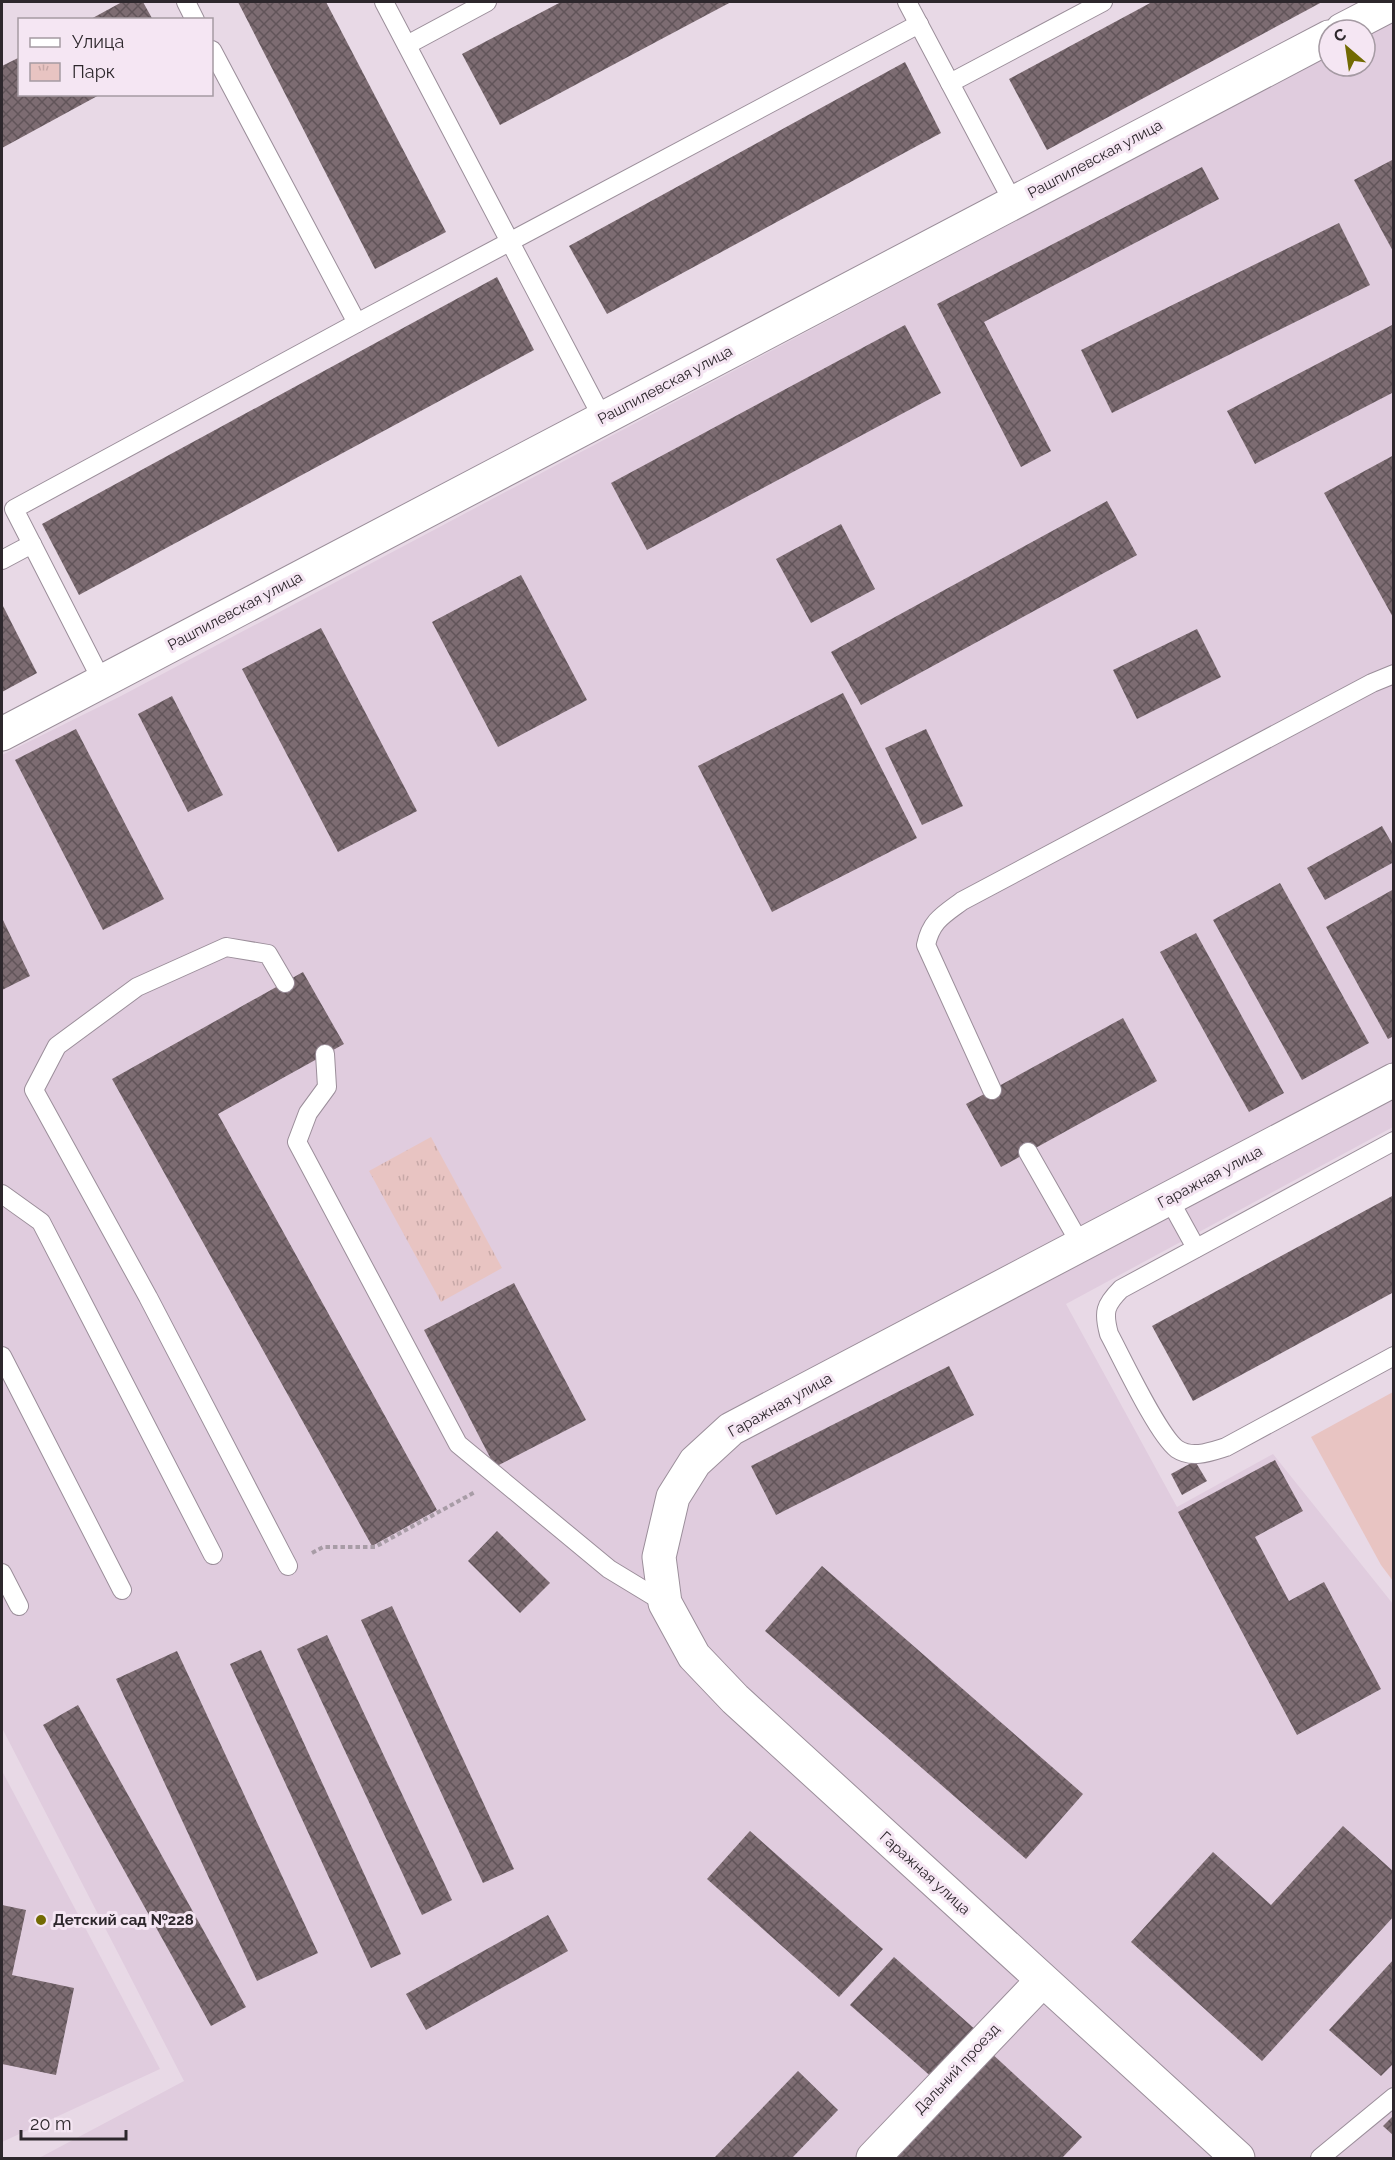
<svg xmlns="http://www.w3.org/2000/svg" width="1395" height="2160" viewBox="0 0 1395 2160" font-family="Raleway,sans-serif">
  <defs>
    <pattern id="park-tufts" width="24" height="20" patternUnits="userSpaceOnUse" patternTransform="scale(1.5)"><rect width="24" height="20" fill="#e8c4c2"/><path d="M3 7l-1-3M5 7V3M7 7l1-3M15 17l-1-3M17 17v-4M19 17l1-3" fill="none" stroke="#c7a8a7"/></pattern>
    <pattern id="building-cross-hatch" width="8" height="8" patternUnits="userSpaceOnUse" patternTransform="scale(1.5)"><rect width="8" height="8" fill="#7d6c72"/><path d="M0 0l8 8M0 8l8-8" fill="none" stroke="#615459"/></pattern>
  </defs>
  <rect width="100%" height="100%" fill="#e8d9e6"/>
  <g fill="#e0ccde">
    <polygon points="1393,21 1393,1127 1066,1304 1177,1507 1273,1454 1393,1604 1393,2158 39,2158 184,2081 2,1728 2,755 121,696 1329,55 1329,66 1365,66 1365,36"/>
    <polygon points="2,1771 160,2069 2,2142"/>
  </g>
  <polygon fill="url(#park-tufts)" points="431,1137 502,1268 441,1302 369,1171"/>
  <polygon fill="#e8c4c2" points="1393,1392 1393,1581 1381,1565 1311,1437"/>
  <g fill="url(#building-cross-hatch)">
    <polygon points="122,2 143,2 153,20 89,20"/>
    <polygon points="238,2 326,2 446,232 375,269"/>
    <polygon points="561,2 731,2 500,125 462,54"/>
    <polygon points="1152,2 1322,2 1047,150 1009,79"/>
    <polygon points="20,57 20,94 101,94 2,148 2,66"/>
    <polygon points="905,62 941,133 607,314 569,246"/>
    <polygon points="1394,159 1394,253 1354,180"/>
    <polygon points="1202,167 1219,199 984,322 1051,451 1021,467 937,304"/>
    <polygon points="1339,223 1370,285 1112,413 1081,350"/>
    <polygon points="497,277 534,350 79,595 42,524"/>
    <polygon points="1394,324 1394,392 1255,464 1227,411"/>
    <polygon points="905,325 941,393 647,550 611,483"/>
    <polygon points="1394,455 1394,619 1324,493"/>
    <polygon points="1107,501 1137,555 861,705 831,652"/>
    <polygon points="841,524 875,589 811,623 776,559"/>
    <polygon points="521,575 587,700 498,747 432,622"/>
    <polygon points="2,604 37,673 2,692"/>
    <polygon points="321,628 417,811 338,852 242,669"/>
    <polygon points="1197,629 1221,677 1137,719 1113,670"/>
    <polygon points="843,693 917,838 772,912 698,766"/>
    <polygon points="172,696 223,795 188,812 138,714"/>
    <polygon points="76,729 164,899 103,930 15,760"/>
    <polygon points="926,729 963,806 922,825 885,748"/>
    <polygon points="1382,826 1394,847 1394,862 1325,900 1307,868"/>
    <polygon points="1280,883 1369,1043 1302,1080 1213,920"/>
    <polygon points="1394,889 1394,1036 1388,1039 1326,927"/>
    <polygon points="2,918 30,976 2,990"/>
    <polygon points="1196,933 1284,1093 1249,1112 1160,952"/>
    <polygon points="303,972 344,1044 218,1114 437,1510 372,1546 112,1079"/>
    <polygon points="1123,1018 1157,1081 1001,1167 966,1104"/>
    <polygon points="1394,1195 1394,1292 1193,1401 1152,1326"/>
    <polygon points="514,1283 586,1420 495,1467 424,1330"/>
    <polygon points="949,1366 974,1415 776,1515 751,1466"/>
    <polygon points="1275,1460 1303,1511 1255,1537 1289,1601 1324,1582 1381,1689 1297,1735 1178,1512"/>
    <polygon points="1195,1461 1207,1481 1182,1495 1171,1474"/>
    <polygon points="497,1531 550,1583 520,1613 468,1561"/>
    <polygon points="822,1566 1083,1794 1026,1859 765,1631"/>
    <polygon points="392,1606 514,1869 483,1883 361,1620"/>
    <polygon points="327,1635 452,1900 422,1915 297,1649"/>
    <polygon points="261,1650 401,1954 371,1968 230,1664"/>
    <polygon points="177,1651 318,1953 257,1981 116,1679"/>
    <polygon points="78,1705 246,2007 211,2026 43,1725"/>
    <polygon points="1343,1826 1394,1872 1394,1916 1262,2061 1131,1942 1213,1852 1271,1905"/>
    <polygon points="750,1831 883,1949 839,1997 707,1879"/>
    <polygon points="2,1905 26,1910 12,1975 74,1988 56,2075 2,2064"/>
    <polygon points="548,1915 568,1951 426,2030 406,1994"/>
    <polygon points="894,1957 978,2032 935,2080 850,2005"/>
    <polygon points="1394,1959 1394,2063 1381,2076 1329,2030"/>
    <polygon points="989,2051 1082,2137 1062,2158 891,2158"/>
    <polygon points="798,2071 838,2110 792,2158 714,2158"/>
    <polygon points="1394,2115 1394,2136 1383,2126"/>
  </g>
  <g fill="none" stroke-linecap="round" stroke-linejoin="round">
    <g stroke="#9b8e9a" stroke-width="20">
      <g id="lane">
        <polyline points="186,2 195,20"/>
        <polyline points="384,2 602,417"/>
        <polyline points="907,2 1013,202"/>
        <polyline points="407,45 487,2"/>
        <polyline points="212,50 357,323"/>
        <polyline points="950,83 1103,2"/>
        <polyline points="2,560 32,544"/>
        <polyline points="102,681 14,509 357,323 919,24"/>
        <polyline points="285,983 268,954 226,947 137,987 57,1046 34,1090 148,1297 288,1566"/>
        <polyline points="325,1054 327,1087 308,1113 297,1142 458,1444 609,1569 665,1603"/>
        <path d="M992 1090 926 945C931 921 943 915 962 901L1372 683 1394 674"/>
        <path d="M1394 1141 1121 1289C1105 1305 1103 1312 1109 1334 1122 1358 1158 1435 1177 1449 1192 1459 1210 1452 1226 1447L1394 1356"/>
        <polyline points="1028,1152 1081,1245"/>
        <polyline points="2,1194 41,1222 213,1555"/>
        <polyline points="1169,1199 1196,1248"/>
        <polyline points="2,1356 122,1590"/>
        <polyline points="2,1573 19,1606"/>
        <polyline points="1320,2158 1394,2097"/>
      </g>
    </g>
    <g stroke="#9b8e9a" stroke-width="35">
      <g id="street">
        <polyline points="1342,30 1394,3"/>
        <polyline points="2,734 1329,37"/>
        <polyline points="873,2158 1042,1981"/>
        <polyline points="1238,2158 735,1699 694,1656 665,1603 659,1557 673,1497 695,1462 731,1429 1394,1080"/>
      </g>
    </g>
    <polyline stroke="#a89ca6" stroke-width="4" stroke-dasharray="4.5 3" stroke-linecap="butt" points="312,1553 323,1547 375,1547 475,1492"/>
    <use href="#lane" stroke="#fff" stroke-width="18"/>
    <use href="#street" stroke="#fff" stroke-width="33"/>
  </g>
  <circle fill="#726a02" stroke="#f5e6f3" stroke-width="2" cx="41" cy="1920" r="6"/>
  <g text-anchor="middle" stroke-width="6" stroke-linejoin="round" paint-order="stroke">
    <g font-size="15" fill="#2d272c" stroke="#f5e6f3">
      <text transform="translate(1095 159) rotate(-28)" y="5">Рашпилевская улица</text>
      <text transform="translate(665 385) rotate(-28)" y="5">Рашпилевская улица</text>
      <text transform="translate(235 611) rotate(-28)" y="5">Рашпилевская улица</text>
      <text transform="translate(1210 1177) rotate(-28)" y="5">Гаражная улица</text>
      <text transform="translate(780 1405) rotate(-29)" y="5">Гаражная улица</text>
      <text transform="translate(925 1873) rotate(42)" y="5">Гаражная улица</text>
      <text transform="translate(957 2069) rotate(-47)" y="5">Дальний проезд</text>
    </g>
    <g font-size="15" font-weight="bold" fill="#2d272c" stroke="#f5e6f3" text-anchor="start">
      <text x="53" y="1925">Детский сад №228</text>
    </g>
  </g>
  <rect width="1395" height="2160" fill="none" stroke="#2d272c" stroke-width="6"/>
  <rect x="18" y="18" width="195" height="78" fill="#f5e6f3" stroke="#a59aa3" stroke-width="1.5"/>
  <rect x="30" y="38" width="30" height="9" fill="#ffffff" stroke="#a59aa3" stroke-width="1.5"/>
  <text x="72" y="48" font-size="18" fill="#2d272c">Улица</text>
  <rect x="30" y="63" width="30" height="18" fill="url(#park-tufts)" stroke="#a59aa3" stroke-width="1.5"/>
  <text x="72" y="78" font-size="18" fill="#2d272c">Парк</text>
  <g transform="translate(1347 48) rotate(331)"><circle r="28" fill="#f5e6f3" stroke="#a59aa3" stroke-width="1.5"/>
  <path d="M0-4.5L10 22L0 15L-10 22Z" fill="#726a02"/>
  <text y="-9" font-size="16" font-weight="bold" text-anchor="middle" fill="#2d272c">С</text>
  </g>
  <path d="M21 2130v9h105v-9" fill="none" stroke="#2d272c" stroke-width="3"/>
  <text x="30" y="2130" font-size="18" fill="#2d272c" stroke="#f5e6f3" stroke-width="4.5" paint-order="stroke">20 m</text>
</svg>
